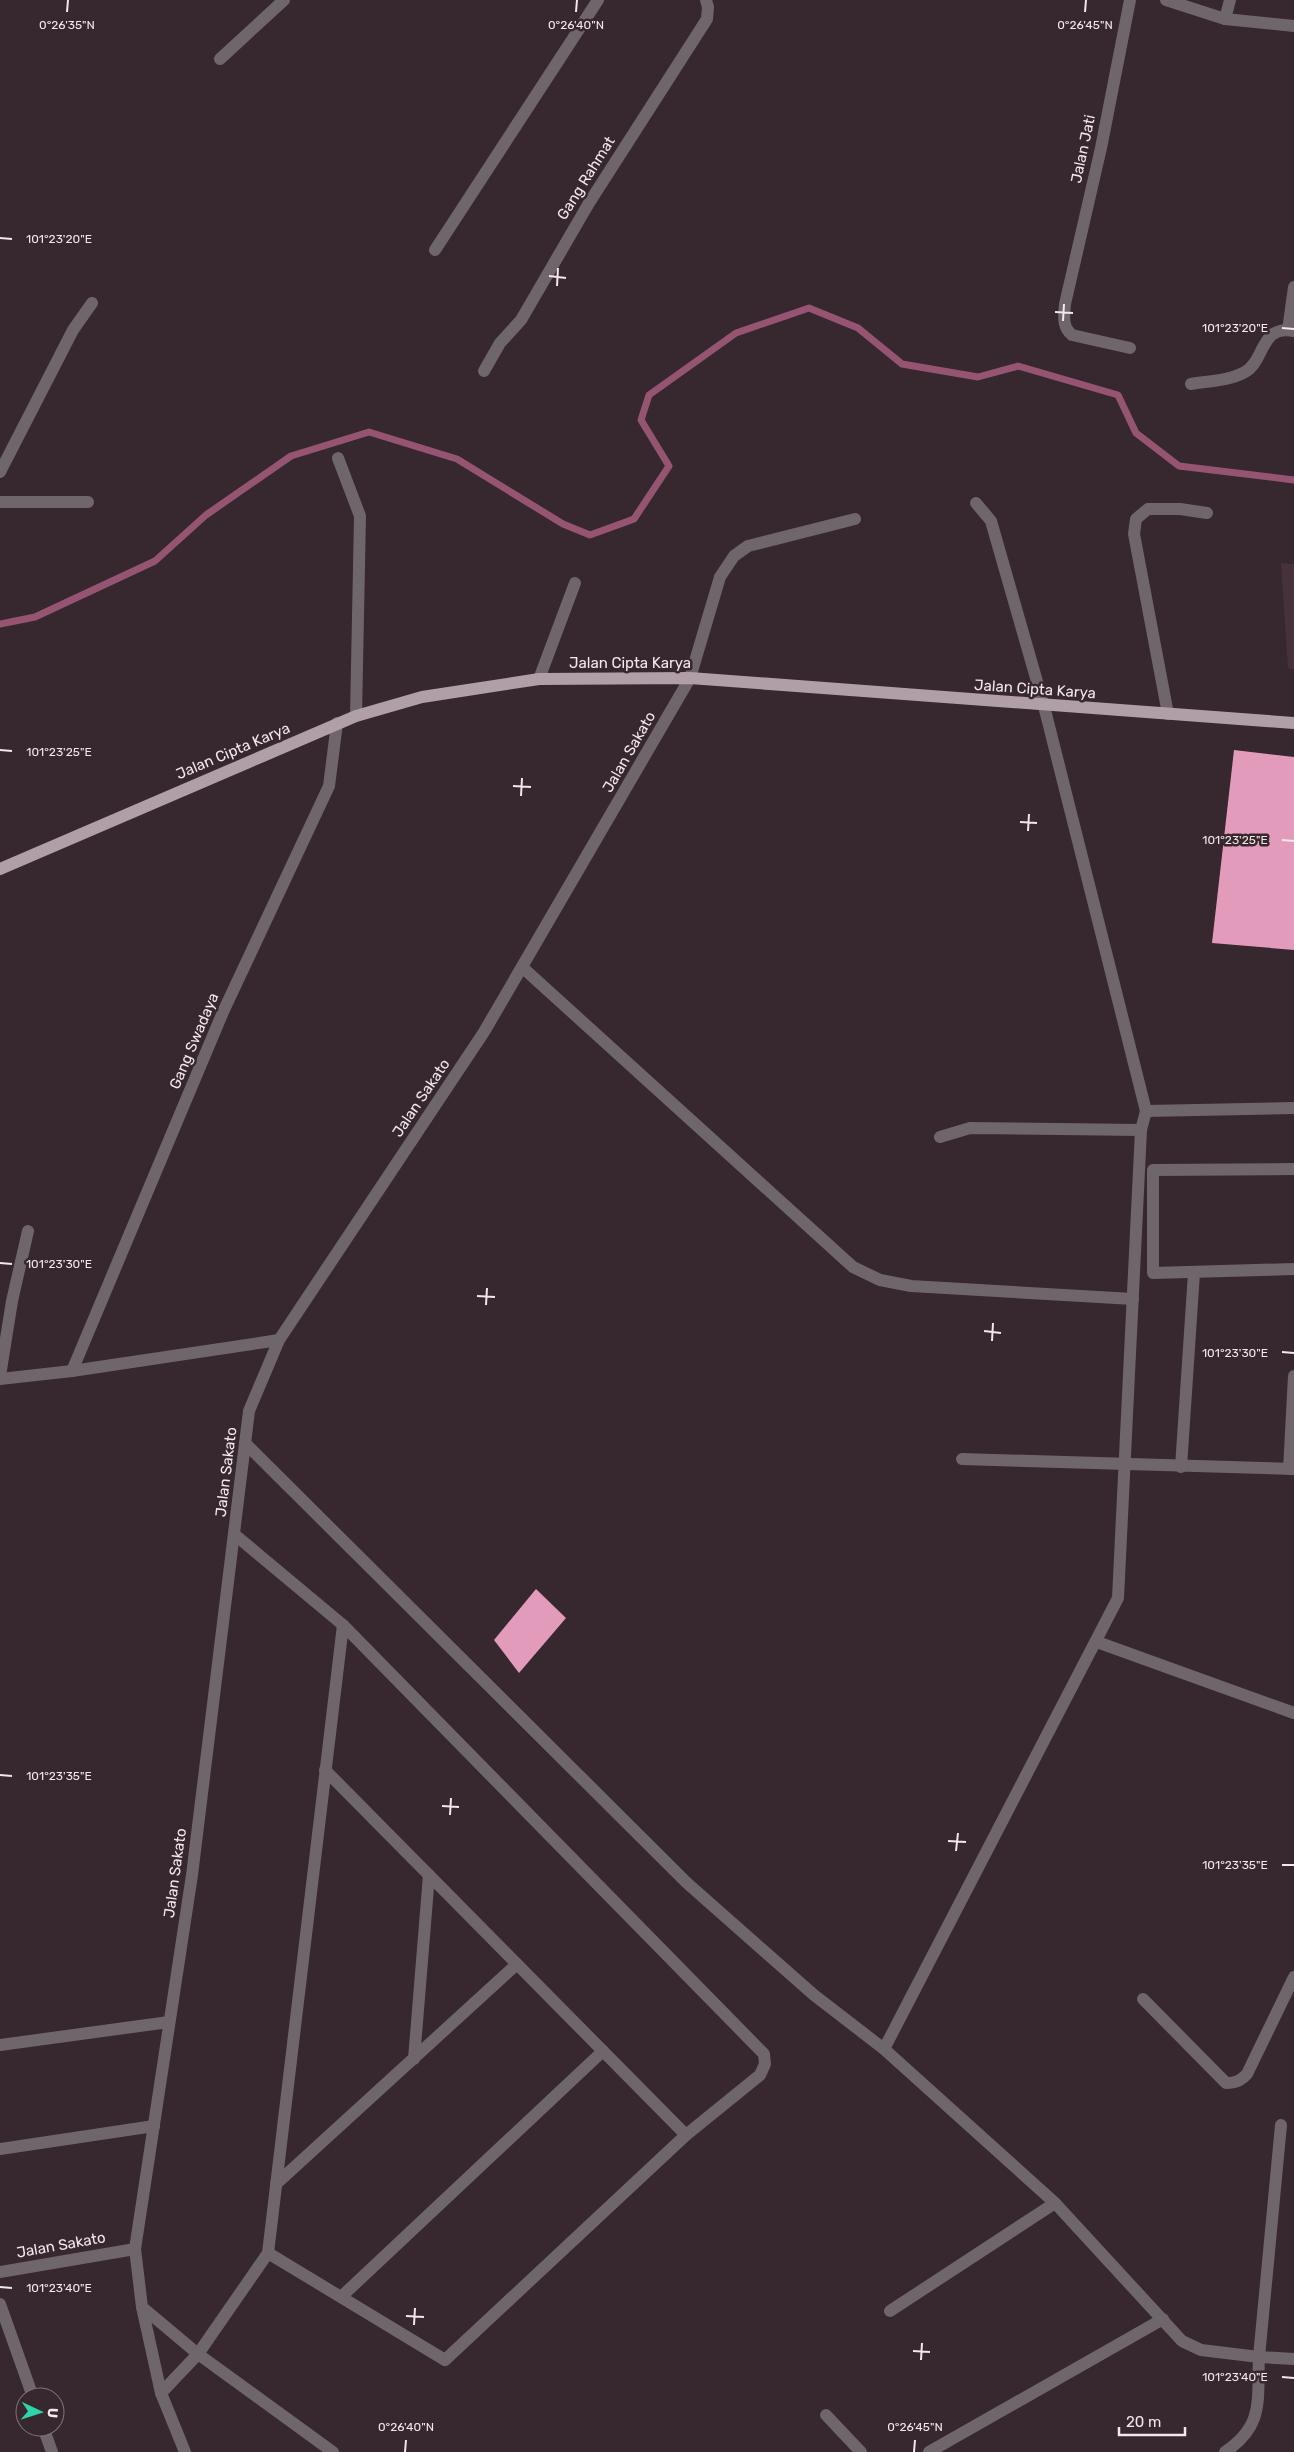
<svg xmlns="http://www.w3.org/2000/svg" width="1294" height="2452" viewBox="0 0 1294 2452" font-family="Rubik,sans-serif">
  <rect width="100%" height="100%" fill="#37272e"/>
  <polygon fill="#47323b" points="1281,563 1294,564 1294,669 1288,668"/>
  <g fill="none" stroke-linecap="round" stroke-linejoin="round">
    <polyline stroke="#965473" stroke-width="7" points="0,624 35,617 155,561 206,515 291,456 369,432 457,459 563,524 590,535 634,519 669,466 641,420 649,395 736,333 809,308 858,328 902,364 978,377 1018,366 1118,395 1136,433 1179,466 1294,480"/>
  </g>
  <g fill="#e39bbc">
    <polygon points="1234,750 1294,757 1294,950 1212,943"/>
    <polygon points="536,1589 566,1618 519,1673 494,1640"/>
  </g>
  <g fill="none" stroke-linecap="round" stroke-linejoin="round">
    <g stroke="#6e666a" stroke-width="12">
      <polyline points="539,679 575,583"/>
      <polyline points="0,1376 12,1301 28,1231"/>
      <path d="M1143 1999 1226 2083C1236 2083 1240 2081 1247 2074L1294 1977"/>
    </g>
    <g stroke="#6e666a" stroke-width="12">
      <path d="M1130 0 1101 148 1065 304C1064 316 1062 327 1072 335L1130 348"/>
      <polyline points="1166,0 1225,19 1230,0"/>
      <polyline points="1225,19 1294,26"/>
      <polyline points="220,59 284,0"/>
      <polyline points="435,250 598,0"/>
      <polyline points="1288,330 1294,287"/>
      <polyline points="484,371 500,343 521,320 589,203 707,19 708,7 706,0"/>
      <path d="M1191 384C1208 381 1229 381 1245 372 1265 361 1260 324 1294 331"/>
      <polyline points="338,458 360,516 356,716"/>
      <polyline points="0,472 73,330 92,303"/>
      <polyline points="0,502 88,502"/>
      <path d="M976 503 991 521 1044 706 1146 1111 1141 1130 1118 1598 884 2049 1055 2203 1182 2341 1201 2350 1259 2357C1257 2400 1265 2425 1225 2452"/>
      <polyline points="1168,714 1134,534 1136,519 1148,509 1180,509 1207,513"/>
      <polyline points="522,967 853,1267 880,1280 911,1286 1133,1299"/>
      <polyline points="1146,1111 1294,1108"/>
      <polyline points="940,1137 970,1128 1141,1130"/>
      <polyline points="1294,1169 1153,1170 1153,1273 1294,1269"/>
      <polyline points="72,1371 223,1012 329,786 337,723"/>
      <polyline points="0,1379 72,1371 279,1340"/>
      <polyline points="245,1443 687,1883 814,1995 884,2049"/>
      <polyline points="962,1459 1294,1469"/>
      <polyline points="1181,1467 1194,1273"/>
      <polyline points="1289,1469 1294,1376"/>
      <polyline points="234,1534 343,1625 764,2054 765,2064 760,2075 686,2135 445,2360 268,2253"/>
      <polyline points="1097,1642 1294,1713"/>
      <polyline points="325,1770 686,2135"/>
      <polyline points="0,2045 169,2022"/>
      <polyline points="414,2059 429,1875"/>
      <polyline points="1281,2125 1259,2357 1294,2359"/>
      <polyline points="0,2149 154,2126"/>
      <polyline points="276,2184 517,1964"/>
      <polyline points="135,2249 142,2307 198,2354 333,2452"/>
      <polyline points="0,2272 135,2249 192,1875 249,1411 279,1340 484,1032 690,678 720,577 734,556 748,546 855,519"/>
      <polyline points="341,2297 603,2051"/>
      <polyline points="0,2304 33,2397"/>
      <polyline points="142,2307 161,2393 185,2452"/>
      <polyline points="890,2311 1055,2203"/>
      <polyline points="161,2393 198,2354 268,2253 343,1625"/>
      <polyline points="826,2415 861,2452"/>
      <polyline points="43,2427 52,2452"/>
      <polyline points="929,2452 1163,2319"/>
    </g>
    <polyline stroke="#b09fa6" stroke-width="12" points="0,869 356,716 422,697 539,679 690,678 1294,723"/>
  </g>
  <path fill="none" stroke="#f2e7ec" stroke-width="2" d="M67 12 68 0M576 12 577 0M1085 12 1086 0M0 238 12 239M549 276 566 278M557 286 558 268M1055 312 1073 313M1063 321 1064 304M1282 328 1294 329M0 750 12 751M513 786 531 787M521 796 522 778M1020 822 1037 823M1028 831 1029 814M1282 840 1294 841M0 1263 12 1264M477 1296 495 1297M486 1305 487 1288M984 1331 1001 1333M992 1341 993 1323M1282 1352 1294 1353M0 1775 12 1776M442 1806 459 1807M450 1815 451 1798M948 1841 966 1842M956 1851 958 1833M1282 1865H1294M0 2287 12 2288M406 2316 424 2317M414 2325 415 2308M913 2351 930 2352M921 2360 922 2343M1282 2377 1294 2378M405 2452 406 2440M914 2452 915 2440"/>
  <g text-anchor="middle" stroke-width="5" stroke-linejoin="round" paint-order="stroke">
    <g font-size="15" fill="#f2e7ec" stroke="#37272e">
      <text transform="translate(1083 149) rotate(-78)" y="5">Jalan Jati</text>
      <text transform="translate(586 178) rotate(-58)" y="5">Gang Rahmat</text>
      <text x="630" y="668">Jalan Cipta Karya</text>
      <text transform="translate(1035 689) rotate(4)" y="5">Jalan Cipta Karya</text>
      <text transform="translate(233 751) rotate(-23)" y="5">Jalan Cipta Karya</text>
      <text transform="translate(629 752) rotate(-60)" y="5">Jalan Sakato</text>
      <text transform="translate(194 1041) rotate(-67)" y="5">Gang Swadaya</text>
      <text transform="translate(421 1098) rotate(-56)" y="5">Jalan Sakato</text>
      <text transform="translate(226 1472) rotate(-83)" y="5">Jalan Sakato</text>
      <text transform="translate(175 1873) rotate(-82)" y="5">Jalan Sakato</text>
      <text transform="translate(61 2245) rotate(-10)" y="5">Jalan Sakato</text>
    </g>
  </g>
  <g font-size="12" text-anchor="middle" fill="#f2e7ec" stroke="#37272e" stroke-width="5" stroke-linejoin="round" paint-order="stroke">
    <text x="67" y="29">0°26'35"N</text>
    <text x="576" y="29">0°26'40"N</text>
    <text x="1085" y="29">0°26'45"N</text>
    <text x="59" y="243">101°23'20"E</text>
    <text x="1235" y="332">101°23'20"E</text>
    <text x="59" y="756">101°23'25"E</text>
    <text x="1235" y="844">101°23'25"E</text>
    <text x="59" y="1268">101°23'30"E</text>
    <text x="1235" y="1357">101°23'30"E</text>
    <text x="59" y="1780">101°23'35"E</text>
    <text x="1235" y="1869">101°23'35"E</text>
    <text x="59" y="2292">101°23'40"E</text>
    <text x="1235" y="2381">101°23'40"E</text>
    <text x="406" y="2431">0°26'40"N</text>
    <text x="915" y="2431">0°26'45"N</text>
  </g>
  <g transform="translate(40 2412) rotate(94)"><circle r="24" fill="#37272e" stroke="#82747a"/>
  <path d="M0-4L9 19L0 12L-9 19Z" fill="#2ed4aa"/>
  <text y="-8" font-size="14" font-weight="bold" text-anchor="middle" fill="#f2e7ec">U</text>
  </g>
  <path d="M1119 2427v8h66v-8" fill="none" stroke="#f2e7ec" stroke-width="2.5"/>
  <text x="1126" y="2427" font-size="15" fill="#f2e7ec" stroke="#37272e" stroke-width="4" paint-order="stroke">20 m</text>
</svg>
